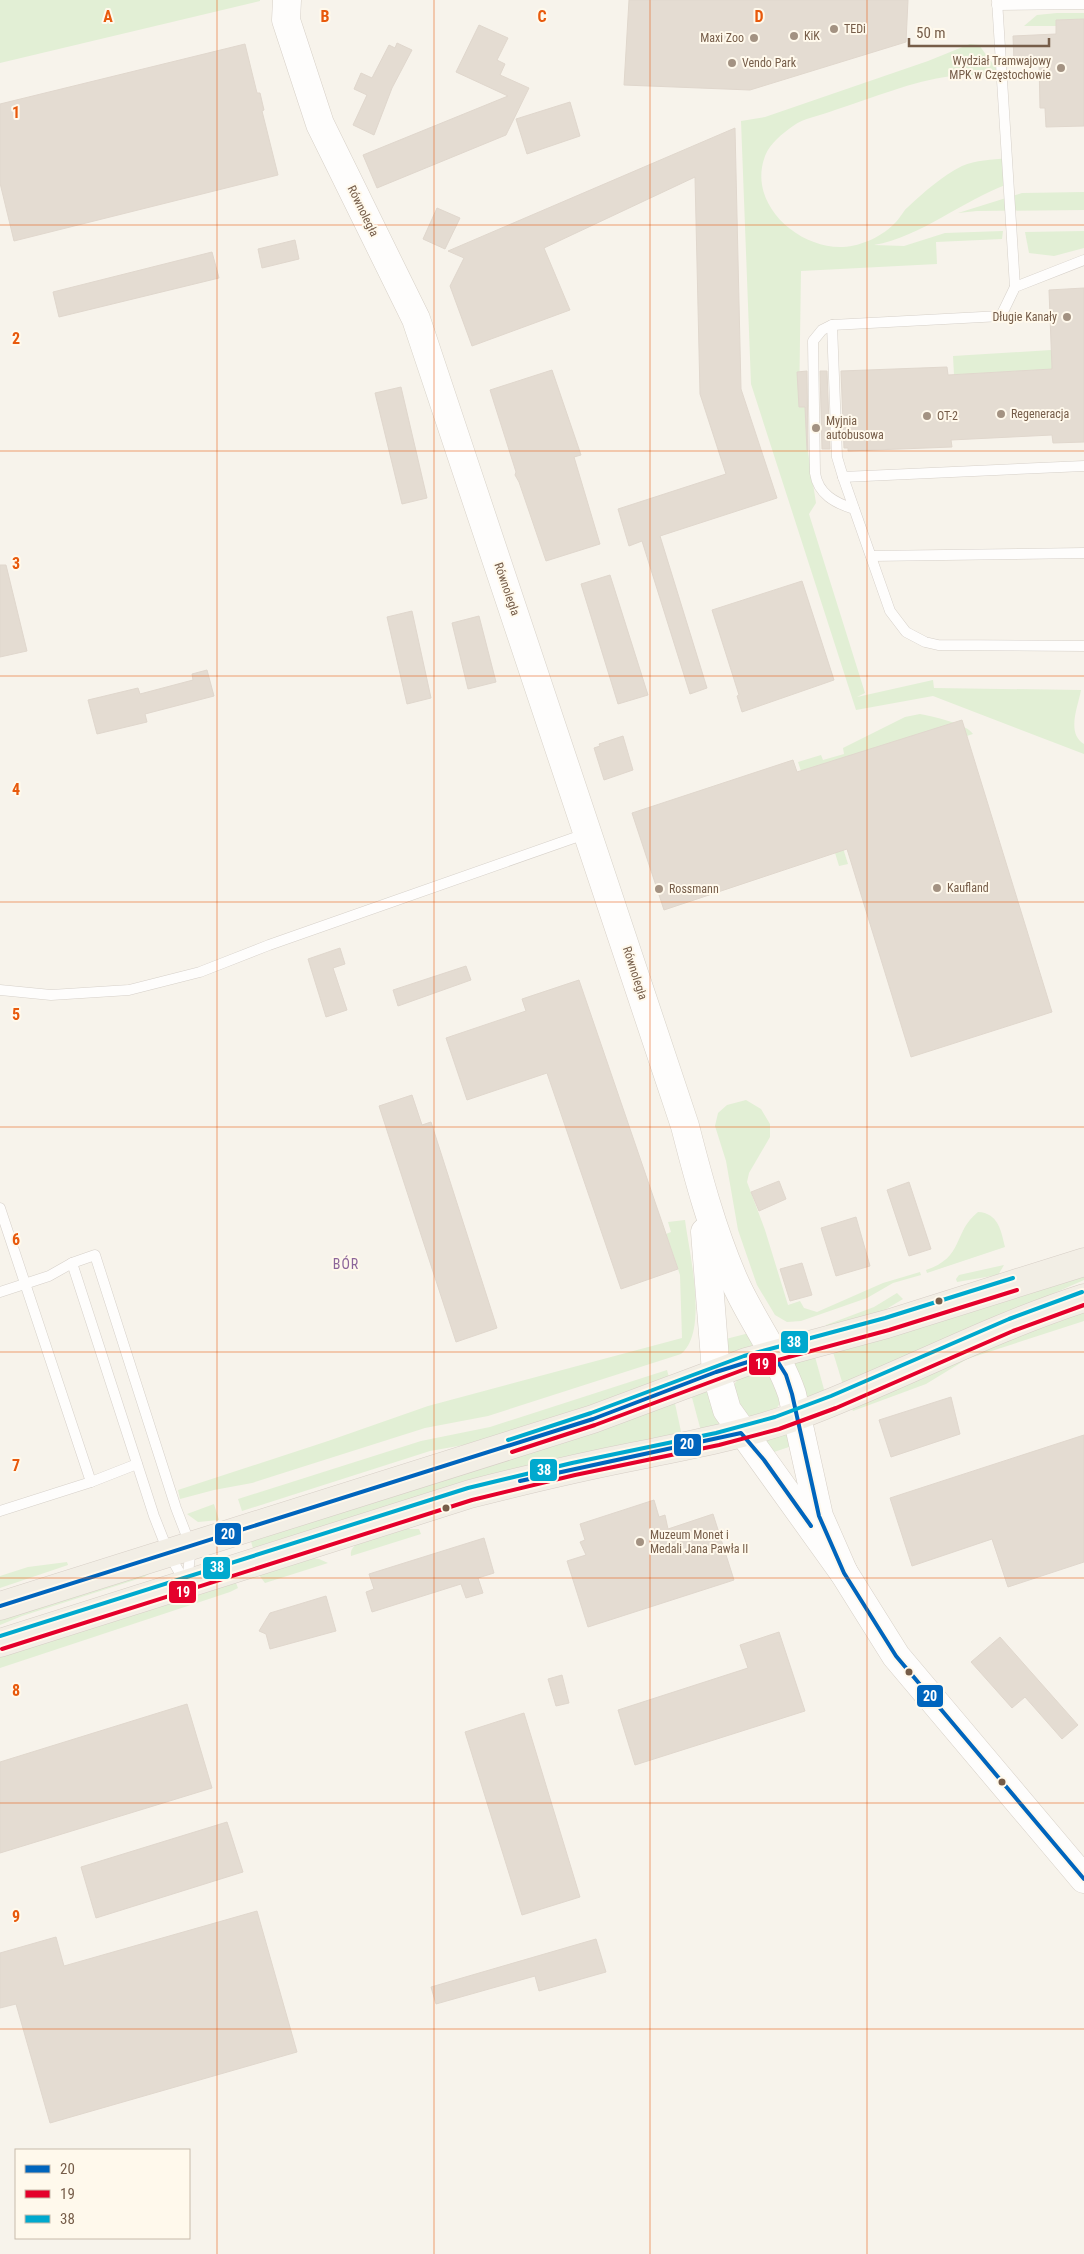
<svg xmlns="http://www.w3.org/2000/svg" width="1084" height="2254" viewBox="0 0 1084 2254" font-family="'Roboto Condensed',sans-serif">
  <rect width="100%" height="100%" fill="#f7f3eb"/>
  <g fill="#e2efd5">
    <polygon points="0,0 260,0 260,1 0,63"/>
    <polygon points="1057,13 1084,13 1084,19 1056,20 1056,26 1024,26 1037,15"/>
    <path d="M970 44 979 45 1001 75C984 75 967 74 951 76 912 81 873 98 835 110 823 115 803 118 793 126 782 134 770 143 765 156 747 204 798 249 843 247 862 246 883 236 896 222 901 217 903 211 908 207 924 192 942 176 962 166 976 160 992 160 1007 158L1008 184C963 200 921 237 874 245L904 246 945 233 1003 231 1002 239 936 242 937 264 801 271 799 407H805L808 452 816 503 809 514 865 693 857 697 933 680 934 688 1081 690C1078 707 1066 733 1084 744V754L933 696 856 710 751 384 741 121 765 117 928 61Z"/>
    <polygon points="1084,192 1084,210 977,211 958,213 1022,193"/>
    <polygon points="1084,231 1084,248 1054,256 1029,253 1025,232"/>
    <polygon points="1051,350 1052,369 954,375 953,356"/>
    <path d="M920 714C931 716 967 724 973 734L822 782 848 864 839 866 832 843 826 846 798 762 821 755 823 760 844 754 843 748 905 717Z"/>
    <polygon points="746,1100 761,1109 770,1124 770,1137 749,1173 747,1182 765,1230 788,1305 800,1301 804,1308 817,1312 883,1283 920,1272 921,1275 893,1283 867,1298 801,1321 787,1322 775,1315 757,1285 738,1230 726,1161 715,1126 718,1113 727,1105"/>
    <path d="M978 1212C998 1213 1001 1230 1005 1247L927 1273 926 1270C965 1257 952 1233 978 1212Z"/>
    <path d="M685 1220C689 1252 709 1332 681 1354L488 1416 425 1428 252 1483 214 1490 180 1499 178 1490 328 1441 428 1406 682 1338 680 1275 666 1234 671 1232 668 1222Z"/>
    <polygon points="1004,1265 998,1275 957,1282 956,1279 959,1275"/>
    <polygon points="1084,1272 1084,1280 843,1385 832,1349"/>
    <polygon points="897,1293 903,1299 873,1317 827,1331 826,1325 874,1307"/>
    <polygon points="1084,1309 1084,1321 967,1359 926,1384 853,1411 850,1404"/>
    <path d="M753 1332 757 1342C750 1348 735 1354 727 1351L726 1339Z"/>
    <polygon points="814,1353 825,1393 803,1402 793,1362"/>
    <polygon points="667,1370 670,1381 475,1443 430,1451 242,1511 238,1499 421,1441 490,1427"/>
    <polygon points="764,1370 773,1374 783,1398 775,1411 751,1417 740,1410 733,1391 735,1383 739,1378"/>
    <polygon points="706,1388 722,1424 701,1431 691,1394"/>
    <polygon points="674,1399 682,1436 254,1552 250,1538"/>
    <polygon points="784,1433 788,1434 792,1446 768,1454 765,1441"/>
    <polygon points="214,1504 219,1520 198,1522 187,1514"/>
    <path d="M399 1529H419L421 1534 351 1556C348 1539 385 1533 399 1529Z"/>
    <polygon points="306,1557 319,1559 328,1563 265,1583 259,1575 261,1571"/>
    <polygon points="67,1562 68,1565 0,1588 0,1576 28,1567"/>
    <polygon points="152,1572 144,1577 22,1616 0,1625 0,1618"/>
    <polygon points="234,1578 238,1588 230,1592 0,1668 0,1654"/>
  </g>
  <g fill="#e4dcd2" stroke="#e0d7cd">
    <polygon points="629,0 908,0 906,42 750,90 624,85"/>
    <polygon points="1084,19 1084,126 1046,127 1045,108 1040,108 1039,62 1014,63 1013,36 1056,34 1056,20"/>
    <polygon points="479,25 508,38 497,60 505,64 500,75 529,88 506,135 377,188 363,155 508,96 456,72"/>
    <polygon points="397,43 412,50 392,88 374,135 353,125 367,95 354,89 361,73 372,78 389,45 395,48"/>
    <polygon points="245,44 257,93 260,93 264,110 262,111 278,175 14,241 0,183 0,104"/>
    <polygon points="570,102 580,136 527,154 516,119"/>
    <polygon points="735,128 741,389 777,498 660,536 707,688 690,694 642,541 629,546 618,509 726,474 700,394 695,177 544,248 570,310 472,346 450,286 464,258 448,251"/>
    <polygon points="437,208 460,218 445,249 423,239"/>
    <polygon points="295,240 299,259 262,268 258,249"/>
    <polygon points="212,252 219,278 59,317 53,292"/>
    <polygon points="1084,288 1084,442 1053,443 1052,435 951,440 952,447 848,451 848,448 844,448 841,371 947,367 948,375 1052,369 1049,290"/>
    <polygon points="552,370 581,455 574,457 600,544 546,561 519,482 515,475 516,472 490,390"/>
    <polygon points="807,371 808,450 807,450 805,407 799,407 797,372"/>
    <polygon points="820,371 827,371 830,449 822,449"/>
    <polygon points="401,387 427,498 402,504 375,393"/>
    <polygon points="0,565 6,565 27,651 0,657"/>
    <polygon points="610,575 648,695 618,704 581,584"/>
    <polygon points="802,581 834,680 742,712 737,696 739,695 712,610"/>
    <polygon points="412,611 431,698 407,704 387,617"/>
    <polygon points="479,616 496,682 468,689 452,623"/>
    <polygon points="207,670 214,696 145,714 147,722 97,734 88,700 138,688 140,694 193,680 192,674"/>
    <polygon points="962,720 1052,1012 911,1057 847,849 664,910 632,813 793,760 797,772"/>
    <polygon points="623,736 633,770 604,780 594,748 600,746 599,744"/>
    <polygon points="340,948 345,964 333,968 347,1010 326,1017 308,959"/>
    <polygon points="466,966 471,980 398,1006 393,990"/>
    <polygon points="579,980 678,1269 621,1289 547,1073 467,1100 446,1038 526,1011 522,999"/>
    <polygon points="412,1095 422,1125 431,1122 497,1328 456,1342 379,1106"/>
    <polygon points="779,1181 786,1199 759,1211 751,1192"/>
    <polygon points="909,1182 931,1249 909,1256 887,1190"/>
    <polygon points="856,1217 870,1266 836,1276 821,1228"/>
    <polygon points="802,1263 812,1295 790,1301 780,1269"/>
    <polygon points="951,1397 960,1434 891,1457 879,1420"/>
    <polygon points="1084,1435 1084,1562 1008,1587 992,1539 912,1566 890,1498"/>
    <polygon points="654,1500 659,1517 665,1515 668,1529 713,1514 734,1580 588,1627 567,1561 586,1555 580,1542 585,1540 580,1524"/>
    <polygon points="484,1538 494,1573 478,1578 483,1593 466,1598 461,1584 372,1612 366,1592 374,1589 369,1574"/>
    <polygon points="326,1596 336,1631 270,1649 266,1634 259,1631 270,1613"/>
    <polygon points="779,1632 805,1711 635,1765 618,1710 748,1668 740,1645"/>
    <polygon points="1000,1637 1078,1725 1062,1739 1025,1697 1012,1708 971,1662"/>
    <polygon points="562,1675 569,1703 556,1706 548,1679"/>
    <polygon points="187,1704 212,1788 0,1853 0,1762"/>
    <polygon points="524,1713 580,1897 522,1915 465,1732"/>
    <polygon points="227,1822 243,1872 96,1918 81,1867"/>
    <polygon points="257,1911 297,2052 50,2123 16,2004 0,2008 0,1953 56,1937 64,1966"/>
    <polygon points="596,1939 606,1972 539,1991 535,1976 436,2004 431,1987"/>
  </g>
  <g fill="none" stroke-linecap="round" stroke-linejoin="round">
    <g stroke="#d6d0c9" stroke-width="11">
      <g id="lane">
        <polyline points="997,0 1015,287"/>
        <polyline points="997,5 1084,4"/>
        <polyline points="1084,260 1015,287 1001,316 832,325 837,457 843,477 1084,466"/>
        <path d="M832 325 822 330 813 341 815 473C818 494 835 503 854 509"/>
        <polyline points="843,477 890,611 906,632 925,642 938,645 1084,646"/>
        <polyline points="871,556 1084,553"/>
        <polyline points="0,990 51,995 129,990 200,972 269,945 585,834"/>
        <polyline points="0,1208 91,1482 0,1511"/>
        <polyline points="72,1263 154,1516 169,1554 186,1584"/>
        <polyline points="0,1292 49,1276 72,1263 95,1255 176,1508 191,1547 187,1582"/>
        <polyline points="91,1482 137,1464"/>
      </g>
    </g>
    <g stroke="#d7d0c7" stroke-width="29">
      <g id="secondary">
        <path d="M287 0 286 20 320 124 416 319 685 1126C698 1177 712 1229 733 1278 750 1318 778 1353 792 1394L819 1516 844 1573"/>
        <polyline points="705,1232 716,1372 727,1410 844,1573 896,1656 1084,1879"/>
      </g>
    </g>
    <g stroke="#d6cec6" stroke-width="29">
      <g id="primary">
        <polyline points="0,1606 593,1419 746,1362 887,1324 1084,1262"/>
        <path d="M0 1643 470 1494C525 1480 580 1467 636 1456 690 1445 745 1435 797 1416 894 1380 985 1330 1084 1298"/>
      </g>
    </g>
    <use href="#lane" stroke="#fefdfc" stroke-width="10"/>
    <use href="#secondary" stroke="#fefdfc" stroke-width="28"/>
    <use href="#primary" stroke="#f2eee5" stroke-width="28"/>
    <g stroke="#fff9ec" stroke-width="8">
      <g id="bus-1">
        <polyline points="520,1481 741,1433 764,1460 811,1526"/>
        <polyline points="0,1606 593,1419 716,1372 773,1354 786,1375 792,1394 819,1516 844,1573 896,1656 1084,1879"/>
      </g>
    </g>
    <g stroke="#fff9ec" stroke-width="8">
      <g id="bus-2">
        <polyline points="512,1452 595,1425 748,1368 889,1330 1017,1290"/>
        <polyline points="2,1649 472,1500 575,1475 719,1445 779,1429 836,1408 1013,1331 1084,1305"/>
      </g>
    </g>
    <g stroke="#fff9ec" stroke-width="8">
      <g id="bus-3">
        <polyline points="508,1440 591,1413 744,1356 885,1318 1013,1278"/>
        <polyline points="0,1636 468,1488 572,1463 716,1433 775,1417 831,1396 1009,1319 1082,1292"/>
      </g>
    </g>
    <use href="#bus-1" stroke="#0065bd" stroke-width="4"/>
    <use href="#bus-2" stroke="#e4002b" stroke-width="4"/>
    <use href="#bus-3" stroke="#00a9ce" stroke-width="4"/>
  </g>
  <path fill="none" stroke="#e8590c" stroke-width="1" stroke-opacity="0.55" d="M217 0V2254M434 0V2254M650 0V2254M867 0V2254M0 225H1084M0 451H1084M0 676H1084M0 902H1084M0 1127H1084M0 1352H1084M0 1578H1084M0 1803H1084M0 2029H1084"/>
  <g fill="#a39282" stroke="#fff9ec" stroke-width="2">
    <circle cx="834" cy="29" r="5"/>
    <circle cx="794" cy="36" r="5"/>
    <circle cx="754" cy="38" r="5"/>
    <circle cx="732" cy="63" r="5"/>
    <circle cx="1061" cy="68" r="5"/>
    <circle cx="1067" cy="317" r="5"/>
    <circle cx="1001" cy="414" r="5"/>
    <circle cx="927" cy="416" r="5"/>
    <circle cx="816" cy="428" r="5"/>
    <circle cx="937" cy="888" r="5"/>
    <circle cx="659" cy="889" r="5"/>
    <circle cx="640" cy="1542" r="5"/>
  </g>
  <g fill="#765d49" stroke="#fff9ec" stroke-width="2">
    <circle cx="939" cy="1301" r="4.5"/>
    <circle cx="446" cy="1508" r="4.5"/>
    <circle cx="909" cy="1672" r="4.5"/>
    <circle cx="1002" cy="1782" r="4.5"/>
  </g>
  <g text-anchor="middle" stroke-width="4" stroke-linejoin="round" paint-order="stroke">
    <g font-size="12" fill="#765d49" stroke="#fff9ec" text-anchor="start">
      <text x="844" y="33">TEDi</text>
      <text x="804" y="40">KiK</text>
      <text x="744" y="42" text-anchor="end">Maxi Zoo</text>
      <text x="1051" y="65" text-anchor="end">Wydział Tramwajowy<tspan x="1051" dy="14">MPK w Częstochowie</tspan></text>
      <text x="742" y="67">Vendo Park</text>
      <text x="1057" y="321" text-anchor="end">Długie Kanały</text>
      <text x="1011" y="418">Regeneracja</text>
      <text x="937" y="420">OT-2</text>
      <text x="826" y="425">Myjnia<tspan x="826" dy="14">autobusowa</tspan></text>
      <text x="947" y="892">Kaufland</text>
      <text x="669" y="893">Rossmann</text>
      <text x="650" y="1539">Muzeum Monet i<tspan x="650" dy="14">Medali Jana Pawła II</tspan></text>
    </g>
    <g font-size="12" fill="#765d49" stroke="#fff9ec">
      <text transform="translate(363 211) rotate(64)" y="4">Równoległa</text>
      <text transform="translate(507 589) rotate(71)" y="4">Równoległa</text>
      <text transform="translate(635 973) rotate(72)" y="4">Równoległa</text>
    </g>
    <g font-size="14" letter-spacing="1" fill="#8c659a" stroke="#fff9ec">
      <text x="346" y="1269">BÓR</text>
    </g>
  </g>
  <g font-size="16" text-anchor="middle" font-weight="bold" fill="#e8590c" stroke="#fff9ec" stroke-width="4" stroke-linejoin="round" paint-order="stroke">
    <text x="108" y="22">A</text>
    <text x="325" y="22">B</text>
    <text x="542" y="22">C</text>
    <text x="759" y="22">D</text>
    <text x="16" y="118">1</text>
    <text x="16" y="344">2</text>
    <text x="16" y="569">3</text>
    <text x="16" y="795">4</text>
    <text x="16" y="1020">5</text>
    <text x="16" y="1245">6</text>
    <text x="16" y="1471">7</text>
    <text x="16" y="1696">8</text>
    <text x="16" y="1922">9</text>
  </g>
  <g stroke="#fff9ec" stroke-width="2">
    <rect x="780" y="1330" width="29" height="24" rx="5" fill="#00a9ce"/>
    <rect x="748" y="1352" width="29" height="24" rx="5" fill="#e4002b"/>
    <rect x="673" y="1433" width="29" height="24" rx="5" fill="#0065bd"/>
    <rect x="529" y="1458" width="29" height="24" rx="5" fill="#00a9ce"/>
    <rect x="214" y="1522" width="28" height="24" rx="5" fill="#0065bd"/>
    <rect x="202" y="1556" width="29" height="24" rx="5" fill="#00a9ce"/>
    <rect x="168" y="1580" width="29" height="24" rx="5" fill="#e4002b"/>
    <rect x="916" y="1684" width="28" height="24" rx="5" fill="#0065bd"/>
  </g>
  <g font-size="14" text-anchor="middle" font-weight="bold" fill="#fff">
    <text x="794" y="1347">38</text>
    <text x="762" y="1369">19</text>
    <text x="687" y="1449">20</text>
    <text x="544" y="1475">38</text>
    <text x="228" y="1539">20</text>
    <text x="217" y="1572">38</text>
    <text x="183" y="1597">19</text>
    <text x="930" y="1701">20</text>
  </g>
  <rect x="15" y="2149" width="175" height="90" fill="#fff9ec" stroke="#c8bbab"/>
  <rect x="25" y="2165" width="25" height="8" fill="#0065bd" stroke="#c8bbab"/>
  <text x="60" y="2174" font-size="15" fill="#765d49">20</text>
  <rect x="25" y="2190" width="25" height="8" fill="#e4002b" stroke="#c8bbab"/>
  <text x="60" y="2199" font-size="15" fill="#765d49">19</text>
  <rect x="25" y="2215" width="25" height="8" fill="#00a9ce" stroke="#c8bbab"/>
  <text x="60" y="2224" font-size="15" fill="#765d49">38</text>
  <path d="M909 38v8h140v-8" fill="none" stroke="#765d49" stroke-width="2.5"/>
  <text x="916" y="38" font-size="15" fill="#765d49" stroke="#fff9ec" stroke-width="4" paint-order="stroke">50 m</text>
</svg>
